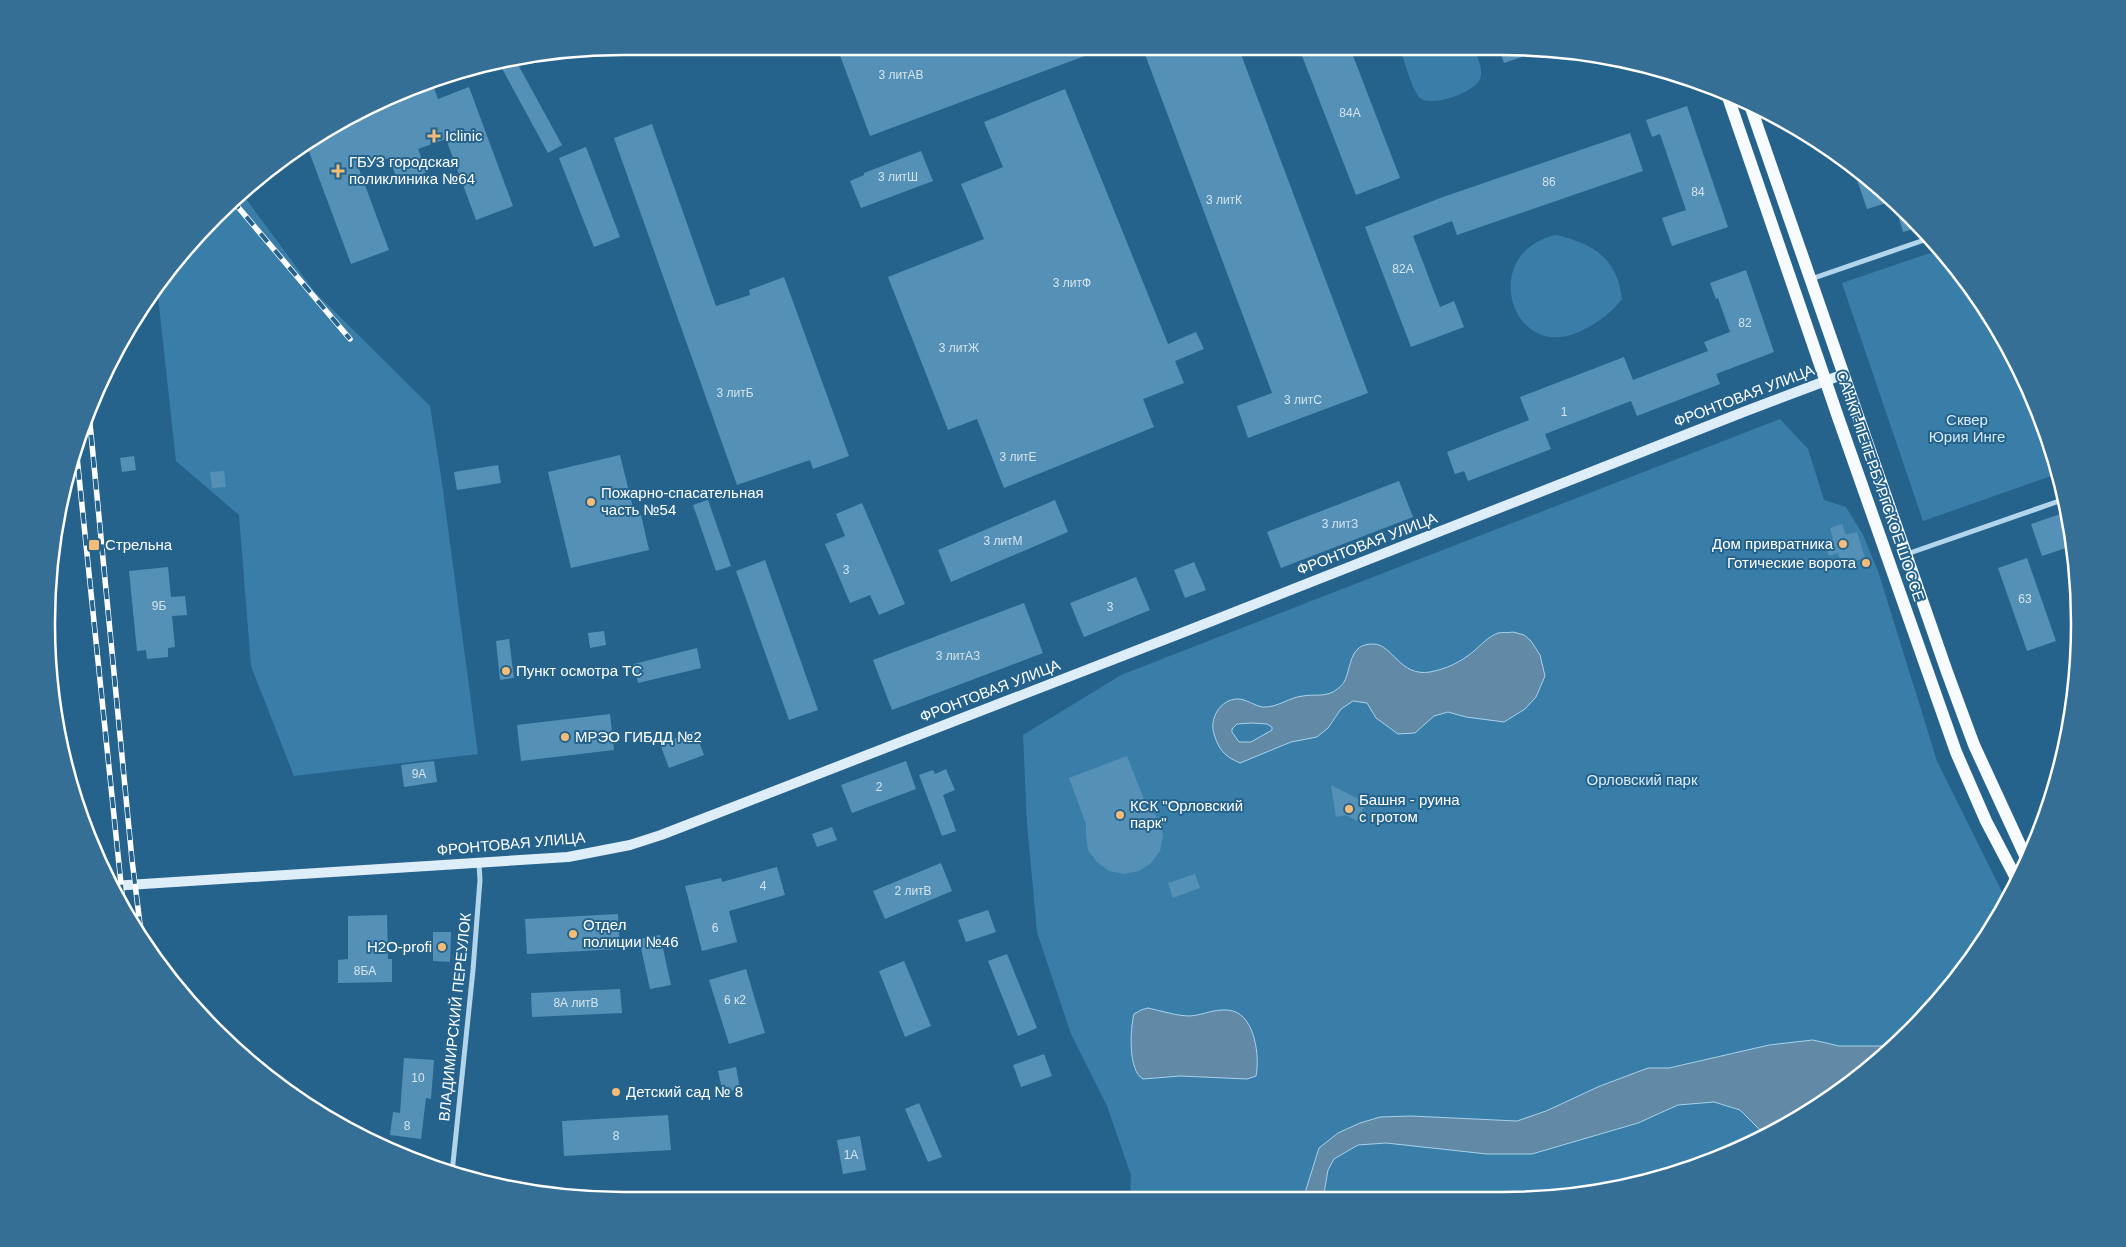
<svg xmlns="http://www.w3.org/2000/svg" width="2126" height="1247" viewBox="0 0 2126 1247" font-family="Arial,sans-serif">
  <rect width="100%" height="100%" fill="#25638c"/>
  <g fill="#397ea9">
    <path d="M1400 48H1474C1477 57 1485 71 1479 81 1473 92 1432 108 1420 98 1412 90 1404 60 1400 48Z"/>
    <polygon points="241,192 314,291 430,406 442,483 478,754 294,776 251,666 239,515 176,461 157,287 215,216"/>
    <path d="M1556 235C1594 244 1617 258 1622 299 1611 313 1599 322 1583 330 1511 367 1477 252 1556 235Z"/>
    <polygon points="1939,250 1982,303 2036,402 2057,474 1923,521 1842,283"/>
    <polygon points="1780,419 1808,449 1824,500 1846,507 1863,535 1878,571 1937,761 2006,900 1983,944 1910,1032 1892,1046 1839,1046 1813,1040 1769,1045 1669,1068 1648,1068 1600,1086 1546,1111 1517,1121 1411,1116 1380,1117 1360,1123 1338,1133 1319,1148 1303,1199 1130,1199 1131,1175 1107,1106 1071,1034 1037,932 1027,823 1023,735 1121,675"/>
    <polygon points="1714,1102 1740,1110 1765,1135 1688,1170 1541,1199 1323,1199 1328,1170 1334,1159 1358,1145 1386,1143 1532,1154 1638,1123 1678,1105"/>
  </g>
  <g fill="#628aa6" stroke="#a8d2eb" fill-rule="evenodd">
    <path d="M1513 632 1524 635 1531 641 1540 655 1545 676 1536 697 1525 709 1504 722 1466 717 1448 712 1434 716 1415 733 1398 734 1376 718 1367 703 1353 701 1341 709 1328 728 1317 737 1291 742 1240 763C1224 756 1219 750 1214 734 1209 719 1220 699 1238 699 1246 699 1255 706 1263 707 1277 708 1290 697 1303 696 1314 694 1322 697 1333 692 1336 690 1343 685 1344 682 1352 668 1348 643 1374 644 1393 645 1400 677 1430 672 1446 669 1461 662 1474 651 1482 644 1488 637 1498 633 1503 632 1508 633 1513 632ZM1252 723 1267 724 1272 727V730L1251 742H1239L1232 732V729L1237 724Z"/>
    <path d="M1148 1008C1162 1011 1177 1016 1190 1016 1204 1015 1218 1007 1233 1011 1255 1017 1260 1057 1256 1076L1247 1079 1180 1076 1143 1079C1128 1071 1130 1029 1134 1014L1141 1010Z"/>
    <polygon points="1813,1040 1839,1046 1892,1046 1791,1123 1765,1135 1740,1110 1714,1102 1678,1105 1638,1123 1532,1154 1487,1154 1386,1143 1358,1145 1334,1159 1328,1170 1323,1199 1303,1199 1319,1148 1338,1133 1360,1123 1380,1117 1411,1116 1517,1121 1546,1111 1600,1086 1648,1068 1669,1068 1769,1045"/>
  </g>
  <g fill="#5591b7">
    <polygon points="1299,48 1350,48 1400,178 1356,195"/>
    <polygon points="1499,48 1541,48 1542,50 1504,63"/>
    <polygon points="1097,49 1098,51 870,136 838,50"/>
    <polygon points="1143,49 1239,49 1368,393 1248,438 1237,406 1272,393"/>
    <polygon points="515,59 562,145 548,153 499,63"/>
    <polygon points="431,80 438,99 469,87 513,206 476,220 446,139 418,149 427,172 399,183 389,158 359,169 389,250 351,264 307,146 333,136 330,129 368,106"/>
    <polygon points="1065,89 1168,344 1196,332 1204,349 1175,361 1184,383 1143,399 1154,427 1004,488 977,419 948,430 888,277 984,239 961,184 1003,167 984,122"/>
    <polygon points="1687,106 1728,227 1672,246 1662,218 1686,210 1660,134 1652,137 1646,120"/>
    <polygon points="652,124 716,306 750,295 749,290 784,277 849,456 813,469 810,460 737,485 614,138"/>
    <polygon points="1630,133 1643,171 1457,235 1452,221 1413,236 1440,307 1454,301 1464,327 1411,347 1365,227 1443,197"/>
    <polygon points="586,147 620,237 594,247 559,158"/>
    <polygon points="921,151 933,181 861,208 850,181 864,175 864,173"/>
    <polygon points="1853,168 1893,201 1867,209"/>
    <polygon points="1894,201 1910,215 1920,227 1903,232"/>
    <polygon points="1746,270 1774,352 1716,374 1720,384 1637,416 1631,401 1545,434 1551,449 1468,481 1464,471 1455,474 1447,452 1529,420 1520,397 1624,357 1633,380 1708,351 1704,342 1730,332 1718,298 1716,299 1710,283"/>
    <polygon points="620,455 635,516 641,515 649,550 571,568 548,472"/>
    <polygon points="134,456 136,470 122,472 120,458"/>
    <polygon points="498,465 501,483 457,490 454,472"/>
    <polygon points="224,471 226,487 212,488 210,472"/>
    <polygon points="1399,481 1413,517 1281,568 1267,532"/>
    <polygon points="708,500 731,566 716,571 693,505"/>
    <polygon points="1055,500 1068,532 951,582 938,550"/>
    <polygon points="862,503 905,604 879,615 870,595 850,603 825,544 845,536 836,514"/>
    <polygon points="2069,511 2072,546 2042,556 2031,524"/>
    <polygon points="1842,524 1846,535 1857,532 1865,558 1842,565 1838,553 1829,556 1824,542 1833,539 1830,528"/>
    <polygon points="2027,558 2056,641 2027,651 1998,568"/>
    <polygon points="765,560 818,710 789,720 736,571"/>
    <polygon points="1194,562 1206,590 1185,598 1174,570"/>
    <polygon points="168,567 171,597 185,596 187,615 172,616 175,647 168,648 168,657 147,659 146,650 137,651 129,571"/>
    <polygon points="1136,577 1150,610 1084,637 1070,603"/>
    <polygon points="1024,603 1043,653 892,710 873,660"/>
    <polygon points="604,631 606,645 590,648 588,633"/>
    <polygon points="509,639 514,678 500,680 496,641"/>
    <polygon points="697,648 701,668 638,683 634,664"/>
    <polygon points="610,714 614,750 521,761 517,725"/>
    <polygon points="695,731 704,755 669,768 660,744"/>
    <polygon points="1127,756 1145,802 1160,821 1163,836 1160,851 1151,863 1139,871 1124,874 1109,871 1097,862 1088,850 1086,835 1086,824 1069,778"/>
    <polygon points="434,761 437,782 404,787 401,765"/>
    <polygon points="906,761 916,789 852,813 841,785"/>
    <polygon points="946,769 955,790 943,795 956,831 942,836 919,775 933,770 935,774"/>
    <polygon points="1331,785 1366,803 1357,821 1346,815 1336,817"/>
    <polygon points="832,827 837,840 817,847 812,834"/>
    <polygon points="941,863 952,891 885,919 873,891"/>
    <polygon points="777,867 785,895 729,911 737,942 702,951 685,886 721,878 722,882"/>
    <polygon points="1195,874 1200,888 1173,898 1168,883"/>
    <polygon points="988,910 996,932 966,942 958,920"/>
    <polygon points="618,914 620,949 527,954 525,919"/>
    <polygon points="387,915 388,959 392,959 392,982 338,983 338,960 348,959 348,916"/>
    <polygon points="433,932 451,932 450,962 433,961"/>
    <polygon points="660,935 671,985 650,989 639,939"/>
    <polygon points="1007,954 1037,1028 1018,1036 988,961"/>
    <polygon points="904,961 931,1026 905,1037 879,971"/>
    <polygon points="746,969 765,1033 729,1044 709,980"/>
    <polygon points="620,989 622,1013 532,1017 531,993"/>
    <polygon points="1044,1054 1052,1076 1021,1087 1013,1065"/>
    <polygon points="404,1058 434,1060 431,1099 426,1098 421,1139 390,1135 393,1112 400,1113"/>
    <polygon points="736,1067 740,1089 723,1093 718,1071"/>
    <polygon points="919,1103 942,1157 928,1162 905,1109"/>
    <polygon points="668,1115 671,1150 564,1156 562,1121"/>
    <polygon points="860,1136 866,1170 843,1174 837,1140"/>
  </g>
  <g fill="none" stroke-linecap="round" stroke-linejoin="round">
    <g stroke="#b3d5eb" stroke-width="5">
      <polyline points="1811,279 1930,238"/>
      <polyline points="1907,554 2065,499"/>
      <polyline points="48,650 50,674"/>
      <polyline points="452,1173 473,970 480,880 479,864"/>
    </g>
    <polyline stroke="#deeef9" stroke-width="10" points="112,886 568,857 630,845 661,835 1179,634 1746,411 1844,374"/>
    <g stroke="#f7fbfe" stroke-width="12">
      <polyline points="1728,97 1839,420 1956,752 1986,821 2017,880"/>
      <polyline points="1751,108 1947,672 1974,745 2027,860"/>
    </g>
    <g stroke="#fff" stroke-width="5.5">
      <g id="rail">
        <polyline points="232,200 350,339"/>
        <polyline points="89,413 132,860 142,940"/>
        <polyline points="76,447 124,913"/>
      </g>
    </g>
    <use href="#rail" stroke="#25638c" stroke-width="4" stroke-dasharray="11" stroke-linecap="butt"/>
  </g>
  <g fill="#f5bc77" stroke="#25638c" stroke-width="2">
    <path d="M431.5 128.5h5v5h5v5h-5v5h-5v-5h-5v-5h5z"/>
    <path d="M335.5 163.5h5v5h5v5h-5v5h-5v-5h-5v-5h5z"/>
    <circle cx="591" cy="502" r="5"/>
    <circle cx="1843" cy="544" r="5"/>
    <rect x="88" y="539" width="12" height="12" rx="2.5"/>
    <circle cx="1866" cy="563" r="5"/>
    <circle cx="506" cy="671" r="5"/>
    <circle cx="565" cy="737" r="5"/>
    <circle cx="1349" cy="809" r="5"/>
    <circle cx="1120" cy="815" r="5"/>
    <circle cx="573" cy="934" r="5"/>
    <circle cx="442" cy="947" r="5"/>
    <circle cx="616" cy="1092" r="5"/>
  </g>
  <g text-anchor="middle" stroke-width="4" stroke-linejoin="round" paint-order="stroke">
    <g font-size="12" fill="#d4e4ed">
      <text x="901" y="79">3 литАВ</text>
      <text x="1350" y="117">84А</text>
      <text x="898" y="181">3 литШ</text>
      <text x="1549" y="186">86</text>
      <text x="1698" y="196">84</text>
      <text x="1224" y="204">3 литК</text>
      <text x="1403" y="273">82А</text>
      <text x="1072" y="287">3 литФ</text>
      <text x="1745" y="327">82</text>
      <text x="959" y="352">3 литЖ</text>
      <text x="735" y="397">3 литБ</text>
      <text x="1303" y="404">3 литС</text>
      <text x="1564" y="416">1</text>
      <text x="1018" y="461">3 литЕ</text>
      <text x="1340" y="528">3 литЗ</text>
      <text x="1003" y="545">3 литМ</text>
      <text x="846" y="574">3</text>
      <text x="2025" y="603">63</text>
      <text x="159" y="610">9Б</text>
      <text x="1110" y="611">3</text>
      <text x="958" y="660">3 литАЗ</text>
      <text x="419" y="778">9А</text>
      <text x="879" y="791">2</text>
      <text x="763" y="890">4</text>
      <text x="913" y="895">2 литВ</text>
      <text x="715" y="932">6</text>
      <text x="365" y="975">8БА</text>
      <text x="735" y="1004">6 к2</text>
      <text x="576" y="1007">8А литВ</text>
      <text x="418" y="1082">10</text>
      <text x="407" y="1130">8</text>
      <text x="616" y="1140">8</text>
      <text x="851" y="1159">1А</text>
    </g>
    <g font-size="15" fill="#fff" stroke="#25638c" text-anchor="start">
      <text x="445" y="141">Iclinic</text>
      <text x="349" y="167">ГБУЗ городская<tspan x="349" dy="17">поликлиника №64</tspan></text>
      <text x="601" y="498">Пожарно-спасательная<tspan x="601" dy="17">часть №54</tspan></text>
      <text x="1833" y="549" text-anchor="end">Дом привратника</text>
      <text x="105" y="550">Стрельна</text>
      <text x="1856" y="568" text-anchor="end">Готические ворота</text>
      <text x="516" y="676">Пункт осмотра ТС</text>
      <text x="575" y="742">МРЭО ГИБДД №2</text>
      <text x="1359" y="805">Башня - руина<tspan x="1359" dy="17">с гротом</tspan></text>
      <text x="1130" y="811">КСК "Орловский<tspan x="1130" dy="17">парк"</tspan></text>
      <text x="583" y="930">Отдел<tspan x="583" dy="17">полиции №46</tspan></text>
      <text x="432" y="952" text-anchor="end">H2O-profi</text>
      <text x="626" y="1097">Детский сад № 8</text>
    </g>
    <g font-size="15" fill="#fff" stroke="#25638c">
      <text transform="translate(1744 396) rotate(-21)" y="5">ФРОНТОВАЯ УЛИЦА</text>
      <text transform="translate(1880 486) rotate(71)" y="5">САНКТ-ПЕТЕРБУРГСКОЕ ШОССЕ</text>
      <text transform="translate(1367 544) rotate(-21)" y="5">ФРОНТОВАЯ УЛИЦА</text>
      <text transform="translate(990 691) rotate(-21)" y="5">ФРОНТОВАЯ УЛИЦА</text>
      <text transform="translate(511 844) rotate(-5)" y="5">ФРОНТОВАЯ УЛИЦА</text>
      <text transform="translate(455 1017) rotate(-84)" y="5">ВЛАДИМИРСКИЙ ПЕРЕУЛОК</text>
    </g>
    <g font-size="15" fill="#d8ecf8" stroke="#25638c">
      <text x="1967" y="425">Сквер<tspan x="1967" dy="17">Юрия Инге</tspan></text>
      <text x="1642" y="785">Орловский парк</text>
    </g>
  </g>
  <path d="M0 0H2126V1247H0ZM623 55H1503A568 568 0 0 1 2071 623V624A568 568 0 0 1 1503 1192H623A568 568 0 0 1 55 624V623A568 568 0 0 1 623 55Z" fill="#366f95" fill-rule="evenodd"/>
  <path fill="none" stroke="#fff" stroke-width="2.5" d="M623 55H1503A568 568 0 0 1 2071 623V624A568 568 0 0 1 1503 1192H623A568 568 0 0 1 55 624V623A568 568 0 0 1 623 55Z"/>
</svg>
